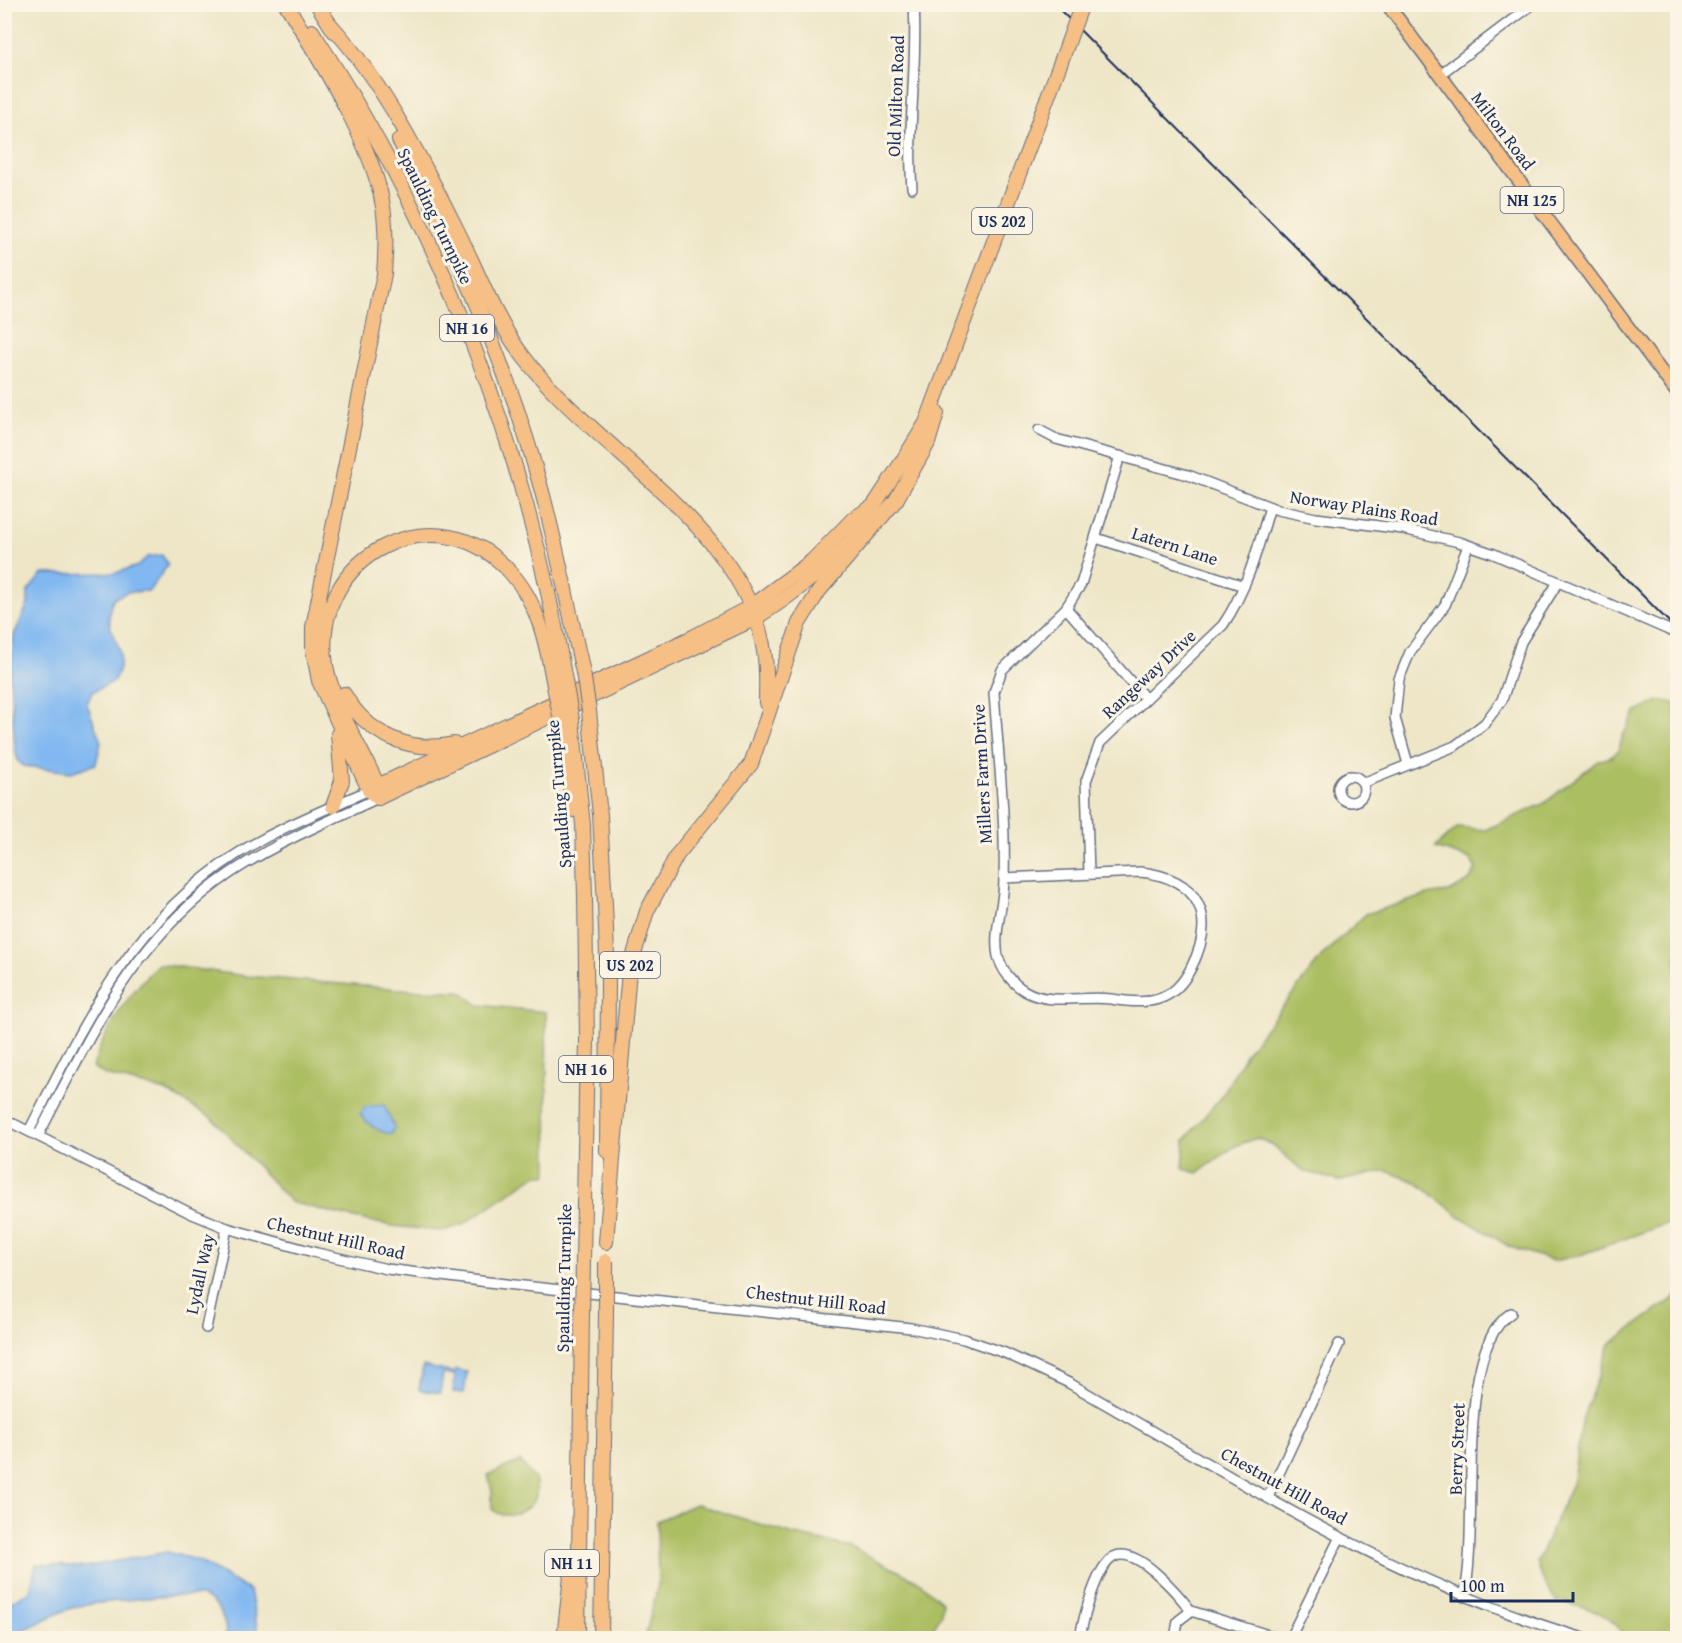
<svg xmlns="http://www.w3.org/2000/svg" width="1682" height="1643" viewBox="0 0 1682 1643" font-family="'Gentium Book Plus',serif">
  <rect width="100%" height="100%" fill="#fcf5e5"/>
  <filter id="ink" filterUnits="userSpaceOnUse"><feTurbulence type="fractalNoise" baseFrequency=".0167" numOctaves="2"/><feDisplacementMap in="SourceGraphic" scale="12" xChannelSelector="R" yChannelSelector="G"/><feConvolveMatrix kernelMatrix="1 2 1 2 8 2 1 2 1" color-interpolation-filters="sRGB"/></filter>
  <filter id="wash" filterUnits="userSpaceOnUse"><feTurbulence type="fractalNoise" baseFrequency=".008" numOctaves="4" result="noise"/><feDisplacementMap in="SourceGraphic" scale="24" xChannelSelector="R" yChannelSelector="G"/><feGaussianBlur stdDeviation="1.35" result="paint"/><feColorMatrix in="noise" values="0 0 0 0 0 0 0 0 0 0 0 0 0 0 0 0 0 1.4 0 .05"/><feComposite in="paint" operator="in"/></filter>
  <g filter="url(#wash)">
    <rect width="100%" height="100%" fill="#eee6c7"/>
    <g fill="#acbe62" stroke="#647660" stroke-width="1.5">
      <polygon points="1661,700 1678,704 1677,1220 1580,1255 1554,1261 1510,1247 1459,1216 1416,1182 1386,1171 1339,1181 1303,1171 1273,1145 1257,1138 1235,1146 1198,1173 1183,1169 1185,1140 1223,1094 1246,1053 1324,954 1366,914 1431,894 1449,892 1469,881 1476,869 1470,859 1435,848 1458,827 1485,830 1543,804 1598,761 1611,757 1618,751 1623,735 1636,712"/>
      <path d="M158 964 246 976 412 990 460 991 479 1005 546 1012 548 1175H536L462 1225 442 1231 392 1226 345 1216 291 1202 212 1118 166 1091 105 1075 93 1067C104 1029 131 992 158 964Z"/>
      <path d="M1677 1296V1638H1626C1606 1608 1589 1609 1556 1601L1542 1578 1537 1562 1572 1484 1583 1417 1610 1344Z"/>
      <path d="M520 1461 536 1481C536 1485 537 1492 536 1496 529 1513 505 1522 492 1509V1491L488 1475Z"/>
      <polygon points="696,1504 791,1534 851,1547 918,1581 942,1602 941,1615 927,1638 645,1638 658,1585 657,1521"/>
    </g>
    <g fill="#81b8f1" stroke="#4e74a8" stroke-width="1.5">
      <path d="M162 555 168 565 149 591 127 592 113 599C97 637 136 643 113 682L92 692 87 704 101 742 96 764 71 772 24 766 18 761 15 749 10 677 14 635 28 604V591L42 574 115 573 138 566 147 557Z"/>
      <path d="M384 1105 394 1127 392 1134C380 1133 367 1124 360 1114L365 1107Z"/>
      <polygon points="423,1366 454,1373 455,1370 467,1372 464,1393 453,1392 455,1375 443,1374 440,1393 419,1390"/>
      <path d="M167 1552 199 1561 250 1591 258 1633 262 1638H227C225 1621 221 1605 204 1597 192 1592 87 1603 72 1608 49 1615 28 1631 5 1637V1605L30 1591 36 1564 84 1567Z"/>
    </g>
  </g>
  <g filter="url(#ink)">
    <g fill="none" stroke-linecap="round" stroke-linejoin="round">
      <g stroke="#656f83" stroke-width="12">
        <g id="minor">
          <polyline points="1439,75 1533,4"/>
          <path d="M912 188C907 127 918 66 914 4"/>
          <polyline points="1039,430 1056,439 1188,475 1278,510 1316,518 1403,529 1459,542 1494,554 1678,634"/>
          <polyline points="1096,538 1244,586"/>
          <polyline points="1066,608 1145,698"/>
          <polyline points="1408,764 1395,718 1399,679 1410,652 1445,605 1468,546"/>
          <circle cx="1351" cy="789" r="13"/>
          <polyline points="1363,783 1455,746 1485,723 1502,700 1521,642 1558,582"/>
          <path d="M1089 873 1086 781 1100 743 1223 625C1247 590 1258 547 1270 507"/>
          <path d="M1004 878 1140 872C1198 878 1218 915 1191 968 1173 1004 1147 1005 1111 999 1083 995 1050 1006 1025 991 1013 984 1002 971 998 956 993 932 1004 904 1004 879 1006 817 998 754 994 692L1002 670 1066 608 1081 584 1120 456"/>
          <path d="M4 1119 190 1213 227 1228 317 1253 387 1269 488 1282 911 1328 964 1339 1005 1353 1069 1383C1235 1478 1399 1585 1584 1638"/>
          <path d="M29 1131C85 1021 129 924 237 854 278 828 325 810 369 790"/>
          <path d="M38 1136C92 1033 132 939 232 872 278 842 329 821 378 798"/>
          <polyline points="206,1328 227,1228"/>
          <polyline points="1268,1497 1339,1344"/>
          <path d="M1464 1597C1481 1528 1452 1352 1511 1313"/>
          <polyline points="1191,1611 1278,1638"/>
          <path d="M1080 1638C1083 1620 1097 1562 1116 1556 1139 1548 1179 1595 1191 1611"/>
          <polyline points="1175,1638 1178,1621 1191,1611"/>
          <polyline points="1290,1638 1340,1537"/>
        </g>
      </g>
      <g stroke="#656f83" stroke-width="15">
        <polyline id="major" points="1387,4 1678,394"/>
      </g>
      <g stroke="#656f83" stroke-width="16">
        <g id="highway">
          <path d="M286 4C318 57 371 141 382 201 387 225 386 249 384 274L313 627V650L319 681 369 790 378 798"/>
          <polyline points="317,4 334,31"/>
          <path d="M330 24C384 84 422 160 458 232 479 274 494 318 523 356 596 453 750 528 765 658 767 673 766 688 766 703"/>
          <path d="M312 31C440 228 527 449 565 681"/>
          <path d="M399 140C457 249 506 362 539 481 557 544 568 608 583 672"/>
          <path d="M344 694C367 734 409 754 454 744"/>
          <polyline points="589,711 600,815 605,905 608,980 607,1151"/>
          <polyline points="572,720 583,825 585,896 587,1039 583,1261"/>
          <polyline points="562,725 573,810"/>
          <polyline points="369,790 693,637 750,607 812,561 853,519 872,507"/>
          <path d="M378 793V786C362 750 332 702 326 665 308 556 437 489 511 573 539 604 547 646 554 686"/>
          <path d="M378 798 754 619C793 595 831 564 861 530 866 523 869 513 874 505 892 478 909 451 926 423L1066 48"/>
          <polyline points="333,806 342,781 338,734"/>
          <polyline points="606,1242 629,971 647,911 677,855 751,764 799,623 819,591 896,500 928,443 937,413"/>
          <polyline points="564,1638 571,1576"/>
          <polyline points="578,1638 582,1315"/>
          <polyline points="601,1638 606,1313"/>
        </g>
      </g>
      <use href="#minor" stroke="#fff" stroke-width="9"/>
      <use href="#major" stroke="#f5bf86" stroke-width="12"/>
      <use href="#highway" stroke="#f5bf86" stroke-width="14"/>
      <polyline stroke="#1b2f5e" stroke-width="2" points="1054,4 1678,631"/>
      <g stroke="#656f83" stroke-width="16" stroke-linecap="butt">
        <g id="highway-bridge">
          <polyline points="1066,48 1082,4"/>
          <polyline points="583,672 589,711"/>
          <polyline points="565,681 572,720"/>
          <polyline points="554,686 562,725"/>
          <polyline points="606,1313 606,1261"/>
          <polyline points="582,1315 583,1261"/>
        </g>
      </g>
      <use href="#highway-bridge" stroke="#f5bf86" stroke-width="14"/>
    </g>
  </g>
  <g text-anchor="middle" stroke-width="6" stroke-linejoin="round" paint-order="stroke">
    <g fill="#fcf5e5" stroke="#5e6a86" stroke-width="1.5">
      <rect x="1500.5" y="187" width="63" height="26" rx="4.5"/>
      <rect x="972" y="208" width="60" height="26" rx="4.5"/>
      <rect x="440" y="315" width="54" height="26" rx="4.5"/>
      <rect x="600" y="952" width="60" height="26" rx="4.5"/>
      <rect x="559" y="1056" width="54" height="26" rx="4.5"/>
      <rect x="545" y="1550" width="54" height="26" rx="4.5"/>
    </g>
    <g font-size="16" font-weight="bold" fill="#1b2f5e">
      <text x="1532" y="206">NH 125</text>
      <text x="1002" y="227">US 202</text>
      <text x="467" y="334">NH 16</text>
      <text x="630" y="971">US 202</text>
      <text x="586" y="1075">NH 16</text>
      <text x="572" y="1569">NH 11</text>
    </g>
    <g font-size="18" fill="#1b2f5e" stroke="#fcf5e5">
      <text transform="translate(896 96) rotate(-88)" y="6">Old Milton Road</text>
      <text transform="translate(1503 131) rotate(53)" y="6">Milton Road</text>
      <text transform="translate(435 216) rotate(64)" y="6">Spaulding Turnpike</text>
      <text transform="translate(1364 508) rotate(9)" y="6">Norway Plains Road</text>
      <text transform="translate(1175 546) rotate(18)" y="6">Latern Lane</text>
      <text transform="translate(1149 674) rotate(-43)" y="6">Rangeway Drive</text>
      <text transform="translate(982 774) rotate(-93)" y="6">Millers Farm Drive</text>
      <text transform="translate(559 794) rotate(-95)" y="6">Spaulding Turnpike</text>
      <text transform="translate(336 1238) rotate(13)" y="6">Chestnut Hill Road</text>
      <text transform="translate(200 1274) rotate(-78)" y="6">Lydall Way</text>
      <text transform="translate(564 1278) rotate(-89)" y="6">Spaulding Turnpike</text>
      <text transform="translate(816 1300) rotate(7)" y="6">Chestnut Hill Road</text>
      <text transform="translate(1457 1449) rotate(-88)" y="6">Berry Street</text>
      <text transform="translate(1284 1486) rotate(29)" y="6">Chestnut Hill Road</text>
    </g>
  </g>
  <rect width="1682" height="1643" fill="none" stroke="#fcf5e5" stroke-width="24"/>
  <path d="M1451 1592v9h122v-9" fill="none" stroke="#1b2f5e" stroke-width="3"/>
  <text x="1460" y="1592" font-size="18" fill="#1b2f5e" stroke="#fcf5e5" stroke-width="4.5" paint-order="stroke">100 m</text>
</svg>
